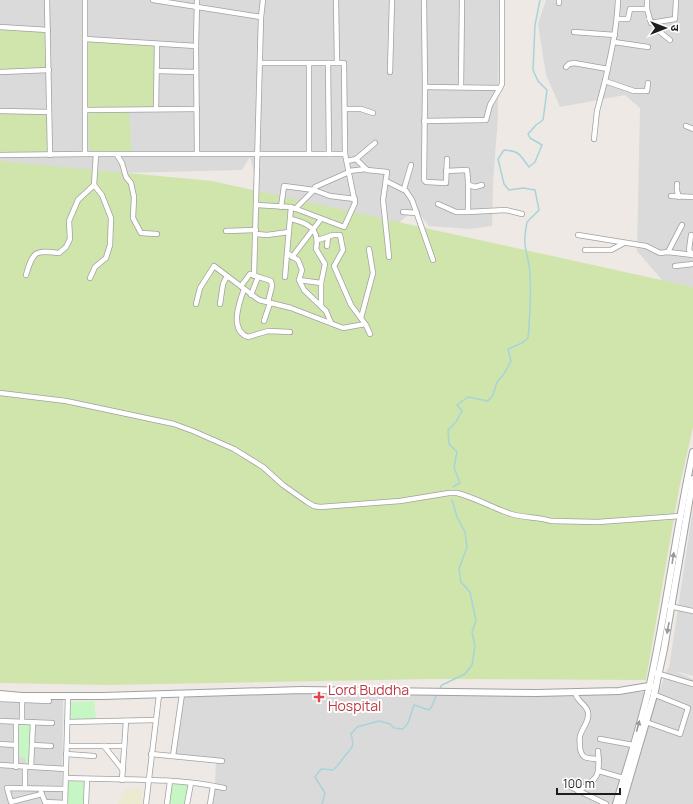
<svg xmlns="http://www.w3.org/2000/svg" width="693" height="804" font-family="Manrope,'Noto Sans Devanagari',sans-serif">
<style>
.residential{fill:#dbdada}
.farmland{fill:#ecead0}
.grass{fill:#cfe5ac}
.park{fill:#c5f6c3}
.lines{fill:none;stroke-linecap:round;stroke-linejoin:round}
.stream{stroke:#a7d4d9;stroke-width:1.5}
.minor-casing{stroke:#a1a1a1;stroke-width:6}
.tertiary-casing{stroke:#a1a1a1;stroke-width:8}
.minor{stroke:#fff;stroke-width:4.5}
.tertiary{stroke:#fff;stroke-width:6}
.oneway{fill:#999}
.health-dot{fill:#e0444e;stroke:#fff;stroke-width:1.5}
.labels{text-anchor:middle;dominant-baseline:central;stroke-width:4;stroke-linejoin:round;paint-order:stroke}
.health-label{font-size:14px;fill:#be3a42;stroke:#fff;text-anchor:start}
</style>
<rect width="100%" height="100%" fill="#eee9e4"/>
<g class="residential">
<path d="M0,0H499L498,117L493,182L492,226L470,229L429,226L415,208L369,251L250,262L254,173L250,157L242,170L0,176Z"/>
<path d="M546,0H693V287L663,281L637,251L640,108L625,95L560,107L546,75L538,24Z"/>
<path d="M693,508V676L675,671L693,679V804H210L215,785L216,761L173,756L182,694L647,692L617,800L668,668H669Z"/>
<path d="M63,695L62,804H0V698Z"/>
</g>
<path class="farmland" d="M141,788L142,804H118L125,789Z"/>
<g class="grass">
<path d="M0,28L46,31V68L0,70Z"/>
<path d="M87,40L154,45L156,108H88Z"/>
<rect x="0" y="112" width="47" height="41"/>
<path d="M88,112H129L132,153H89Z"/>
<path d="M0,161L212,181L693,287V427L679,489L646,680L433,679L109,685L0,683Z"/>
</g>
<g class="park">
<path d="M94,701L96,719L70,720L71,702Z"/>
<path d="M18,724L30,725V763L26,764L25,758L18,757Z"/>
<path d="M68,781L84,782L83,804H66Z"/>
<path d="M172,784L189,785L185,804H168Z"/>
</g>
<g class="lines">
<g class="stream">
<path d="M453,487L460,483L454,467L457,452L449,444L448,430L456,422L462,411L457,405L468,397L488,401L493,395L497,382L504,374L511,361L508,349L522,343L528,338C530,316 531,294 530,272C529,261 526,254 525,244C524,237 526,229 527,222L539,210L535,190L523,188L509,190L504,184L498,159L504,150C520,151 520,155 529,167L535,162L542,145L530,138L528,134L536,125L543,120L547,90L538,81L533,70L535,25L540,0"/>
<path d="M439,690L442,685L465,674L472,665L475,646L472,632L476,621L470,592L461,582L459,569L467,547L465,532L457,517L452,500"/>
<path d="M322,804L325,793L315,777L321,769L333,770C338,766 340,762 344,757C352,747 355,748 351,734L357,727L379,721L390,724L394,728L403,729L408,723L414,705L429,710L432,706L437,694"/>
</g>
<defs>
<g id="minor">
<path d="M47,0L50,155"/>
<path d="M153,0L261,17"/>
<path d="M336,0L337,63"/>
<path d="M424,0L425,87L424,180L426,182L446,183L447,159"/>
<path d="M618,0C617,28 611,54 605,81L634,91H647L648,83"/>
<path d="M647,0V9L651,23L675,19L676,0"/>
<path d="M559,3V0"/>
<path d="M618,19H628L630,9H647"/>
<path d="M656,22L660,32L670,40"/>
<path d="M0,27L48,30"/>
<path d="M574,32L615,35"/>
<path d="M85,39L196,46"/>
<path d="M614,42L648,47"/>
<path d="M328,63L329,154"/>
<path d="M566,67L569,64L574,63L608,69"/>
<path d="M157,71L196,72"/>
<path d="M0,72L49,70"/>
<path d="M390,72L392,0"/>
<path d="M425,87L500,88L502,84V0"/>
<path d="M461,87L462,0"/>
<path d="M156,109L157,44"/>
<path d="M345,109H361L373,113"/>
<path d="M86,110L197,109"/>
<path d="M0,111L49,112"/>
<path d="M424,121L486,120L490,105L500,88"/>
<path d="M686,126L693,129"/>
<path d="M594,139L597,111L605,81"/>
<path d="M85,154V0"/>
<path d="M197,154L196,46L197,0"/>
<path d="M309,154V63"/>
<path d="M0,155L85,154H345"/>
<path d="M117,155L122,163L126,177L131,183L134,197L133,218L141,233L157,234"/>
<path d="M356,159L367,170L387,172L383,200L389,257"/>
<path d="M347,161L356,159L375,143"/>
<path d="M349,171L366,169"/>
<path d="M386,181L406,191L412,200L433,260"/>
<path d="M677,184V191L679,197"/>
<path d="M469,185L475,187L482,185"/>
<path d="M404,189L411,165"/>
<path d="M671,196L693,197"/>
<path d="M438,204L456,212H468C468,198 469,184 467,170L446,171"/>
<path d="M256,205L291,207L344,227L355,203L345,154L344,63H260"/>
<path d="M281,207L284,186L314,190L330,196L355,199"/>
<path d="M291,207L287,253L298,260L302,270L299,280L321,283"/>
<path d="M295,209L314,190L315,187L349,172"/>
<path d="M403,212L417,213"/>
<path d="M468,212L506,210L522,214"/>
<path d="M291,219C308,223 320,229 316,249L325,264L321,283V306"/>
<path d="M226,231L256,230"/>
<path d="M256,234L267,235L289,232"/>
<path d="M578,235L646,246L660,253L668,252L693,255"/>
<path d="M691,235L689,250L693,255"/>
<path d="M318,240L333,235H340L343,250L334,266L351,305L366,325L370,334"/>
<path d="M327,246L328,237"/>
<path d="M585,250H611L624,243"/>
<path d="M668,252L682,225"/>
<path d="M292,257L321,219"/>
<path d="M675,266L693,264"/>
<path d="M26,275C33,251 35,250 59,253L66,247L70,239L69,221L78,200L94,185"/>
<path d="M254,276L261,17L263,0"/>
<path d="M285,277L287,253"/>
<path d="M90,278L95,267L106,258L110,245L111,218L102,195L94,185L96,154"/>
<path d="M299,280L304,290L326,311L331,323"/>
<path d="M241,286L250,274L271,281L272,286L268,302"/>
<path d="M244,289C239,303 229,330 248,337L268,331L290,332"/>
<path d="M251,295L258,277"/>
<path d="M196,304L200,288L214,266L259,300L291,308L343,328L365,324"/>
<path d="M220,304L223,284L227,276"/>
<path d="M361,318L373,273L369,249"/>
<path d="M264,321L270,303"/>
<path d="M0,393L66,401L174,424L193,431L234,449L263,467L283,485L307,502L314,506L320,507L400,501L449,493H457C476,498 493,508 511,514C524,518 540,517 551,521L598,522L680,516"/>
<path d="M669,606L693,611"/>
<path d="M656,673L693,684"/>
<path d="M575,692C576,701 586,704 588,712C590,721 582,728 580,736C579,740 580,744 580,748C582,760 588,758 599,759"/>
<path d="M22,698V722"/>
<path d="M0,699L49,701"/>
<path d="M0,721L52,723"/>
<path d="M16,722V767"/>
<path d="M67,722L155,720"/>
<path d="M646,722L680,734L688,708L653,694"/>
<path d="M600,739L633,745"/>
<path d="M0,744L16,745"/>
<path d="M32,745L51,746"/>
<path d="M67,746H124"/>
<path d="M104,746L123,770"/>
<path d="M66,754L94,756"/>
<path d="M151,754L222,761"/>
<path d="M173,756L182,694"/>
<path d="M0,765L66,769"/>
<path d="M25,767V787"/>
<path d="M31,767L33,722"/>
<path d="M599,771L623,778"/>
<path d="M66,778C119,780 172,777 224,788"/>
<path d="M122,780L126,721"/>
<path d="M571,787L606,804"/>
<path d="M578,791C599,778 600,776 598,751"/>
<path d="M41,792L45,802L65,803"/>
<path d="M42,794L11,802L7,788L65,789"/>
<path d="M65,804L68,696"/>
<path d="M86,804L87,779"/>
<path d="M146,804L159,695"/>
<path d="M167,804L170,781"/>
<path d="M187,804L191,783"/>
<path d="M210,804L213,786"/>
</g>
<g id="tertiary">
<path d="M0,694L22,696H103L301,690L536,693L619,691L649,686L656,687"/>
<path d="M616,804C628,764 641,725 650,684C667,607 676,529 693,452"/>
<path d="M622,804L654,695L664,649L693,479"/>
</g>
</defs>
<use href="#minor" class="minor-casing"/>
<use href="#tertiary" class="tertiary-casing"/>
<use href="#minor" class="minor"/>
<use href="#tertiary" class="tertiary"/>
</g>
<defs><path id="oneway-solid" d="M-6-.8H1V-3.2L6.5 0L1 3.2V.8H-6Z"/></defs>
<g class="oneway">
<use href="#oneway-solid" transform="translate(673 558) rotate(-81)"/>
<use href="#oneway-solid" transform="translate(668 628) rotate(100)"/>
<use href="#oneway-solid" transform="translate(638 726) rotate(-75)"/>
</g>
<path class="health-dot" d="M317 691h4v4h4v4h-4v4h-4v-4h-4v-4h4z"/>
<g class="labels">
<g class="health-label">
<text x="328" y="689">Lord Buddha<tspan x="328" dy="16">Hospital</tspan></text>
</g>
</g>
<g transform="translate(665 28) rotate(90)" stroke="#ffffff" stroke-width="3" paint-order="stroke">
<path d="M0-3L7 15L0 10L-7 15Z" fill="#1d1d1d"/>
<text y="-6" font-size="11" font-weight="bold" text-anchor="middle" fill="#1d1d1d">उ</text>
</g>
<path d="M557 788v6h63v-6" fill="none" stroke="#1d1d1d" stroke-width="2"/>
<text x="563" y="788" font-size="12" fill="#1d1d1d" stroke="#ffffff" stroke-width="3" paint-order="stroke">100 m</text>
</svg>
